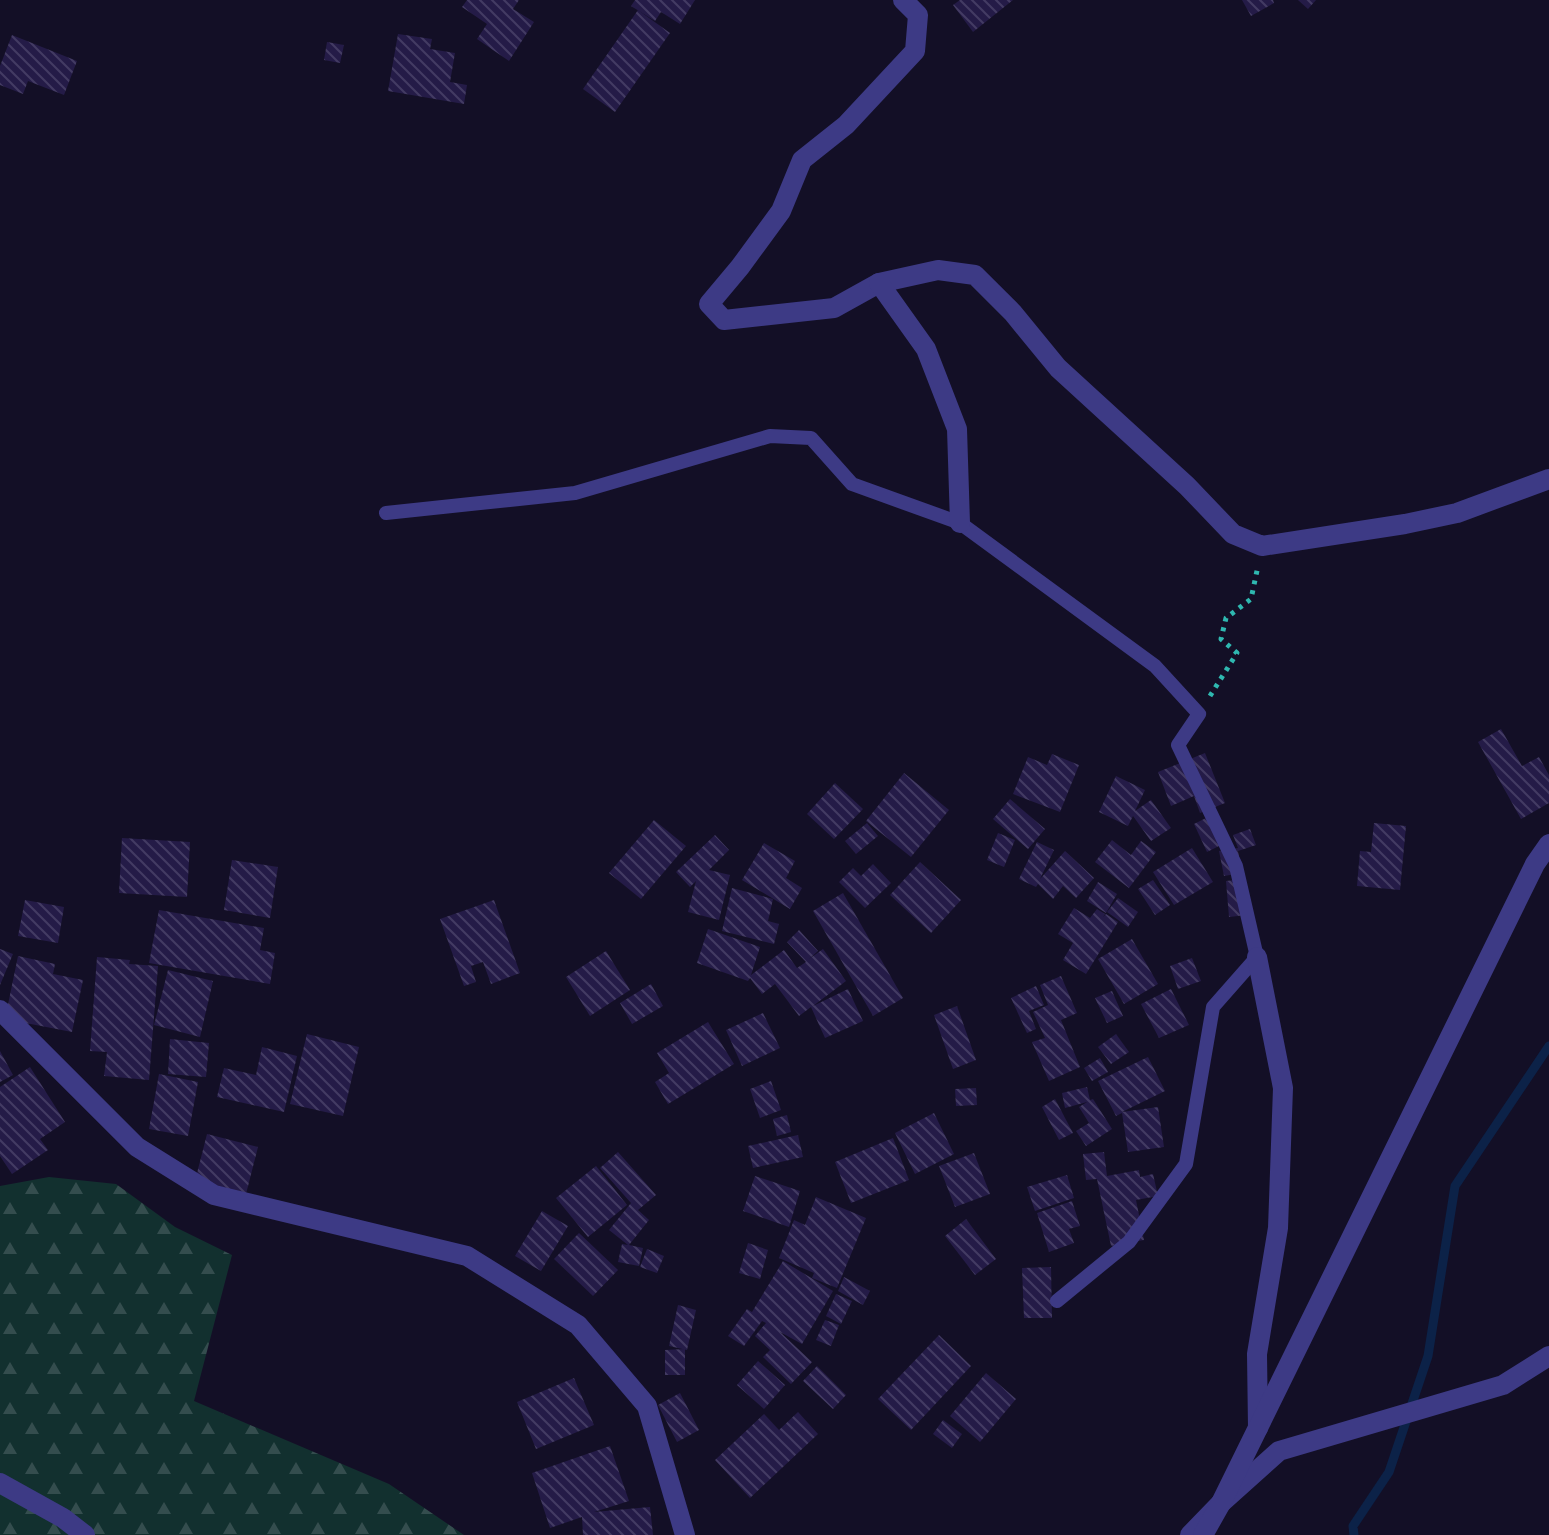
<svg xmlns="http://www.w3.org/2000/svg" width="1549" height="1535" font-family="'Fira Sans',sans-serif">
<style>
.forest{fill:url(#forest-firs)}
.lines{fill:none;stroke-linecap:round;stroke-linejoin:round}
.stream{stroke:#0c2248;stroke-width:9}
.building{fill:url(#building-back-hatch)}
.path{stroke:#2fb8b0;stroke-width:5;stroke-dasharray:4 6;stroke-linecap:butt}
.service{stroke:#3d3a85;stroke-width:14}
.minor{stroke:#3d3a85;stroke-width:20}
.tertiary{stroke:#3d3a85;stroke-width:20}
</style>
<defs>
<pattern id="forest-firs" width="22" height="20" patternUnits="userSpaceOnUse" patternTransform="scale(2)"><rect width="22" height="20" fill="#12302f"/><path d="M5 1l3.5 6h-7zM16 11l3.5 6h-7z" fill="#344d4e"/></pattern>
<pattern id="building-back-hatch" width="6" height="6" patternUnits="userSpaceOnUse" patternTransform="scale(2)"><rect width="6" height="6" fill="#241b47"/><path d="M-1 5l2 2M0 0l6 6M5-1l2 2" fill="none" stroke="#433b63"/></pattern>
</defs>
<rect width="100%" height="100%" fill="#130f26"/>
<path class="forest" d="M49,1177L116,1184L175,1227L232,1255L194,1401L389,1484L464,1535H0V1186Z"/>
<g class="lines">
<path class="stream" d="M1354,1535L1353,1526L1389,1472L1428,1356L1455,1186L1549,1046"/>
</g>
<g class="building">
<path d="M467,0H519L513,9L534,22L509,61L477,39L487,24L462,7Z"/>
<path d="M635,0H695L680,24L661,12L655,21L631,6Z"/>
<path d="M960,0H1013L973,32L953,5Z"/>
<path d="M1242,0H1273L1274,3L1251,16Z"/>
<path d="M1298,0H1316L1308,9Z"/>
<path d="M638,10L670,33L615,112L583,89Z"/>
<path d="M398,34L432,39L430,49L455,53L450,82L467,85L464,104L388,91Z"/>
<path d="M12,35L77,61L64,95L28,81L23,94L0,85V66Z"/>
<path d="M327,42L344,45L340,63L324,60Z"/>
<path d="M1501,729L1522,766L1539,757L1549,775V803L1521,819L1478,742Z"/>
<path d="M1205,753L1225,803L1200,813L1194,796L1171,806L1158,772Z"/>
<path d="M1052,754L1079,765L1060,812L1013,794L1028,757L1047,765Z"/>
<path d="M904,773L949,810L911,857L866,821Z"/>
<path d="M1116,776L1145,790L1135,811L1151,800L1171,828L1151,841L1133,816L1128,826L1099,812Z"/>
<path d="M835,783L863,809L834,839L807,814Z"/>
<path d="M1010,799L1045,829L1028,849L993,819Z"/>
<path d="M1210,816L1223,844L1207,852L1194,824Z"/>
<path d="M654,820L686,846L641,899L609,873Z"/>
<path d="M867,823L878,836L856,854L845,841Z"/>
<path d="M1374,823L1406,826L1400,890L1357,886L1360,851L1371,852Z"/>
<path d="M1250,829L1256,845L1238,851L1242,873L1224,876L1219,851L1238,848L1233,835Z"/>
<path d="M998,833L1015,840L1004,867L987,860Z"/>
<path d="M715,835L729,850L709,870L730,875L719,920L688,912L696,881L690,887L676,872Z"/>
<path d="M122,838L190,842L187,897L119,893Z"/>
<path d="M1112,840L1131,855L1141,841L1156,852L1129,888L1095,862Z"/>
<path d="M1037,842L1054,850L1040,879L1065,851L1094,878L1076,898L1063,886L1053,899L1038,884L1036,887L1019,879Z"/>
<path d="M764,843L795,861L786,878L802,888L790,909L742,880Z"/>
<path d="M1192,848L1213,882L1174,905L1153,872Z"/>
<path d="M232,860L278,867L270,918L224,910Z"/>
<path d="M920,862L961,900L931,933L890,895Z"/>
<path d="M873,864L891,883L865,908L839,882L853,868L861,876Z"/>
<path d="M1243,879L1247,915L1229,917L1226,881Z"/>
<path d="M1153,880L1170,905L1155,915L1138,889Z"/>
<path d="M1098,882L1117,894L1106,913L1087,901Z"/>
<path d="M732,888L773,899L768,921L779,924L774,944L722,931Z"/>
<path d="M843,893L903,998L873,1016L813,911Z"/>
<path d="M1118,898L1138,912L1128,927L1107,912Z"/>
<path d="M25,900L64,907L58,943L18,936Z"/>
<path d="M494,900L520,973L491,984L483,962L471,966L476,982L464,986L440,919Z"/>
<path d="M1074,908L1090,918L1097,909L1105,914L1103,917L1106,914L1118,922L1086,974L1063,960L1073,943L1058,934Z"/>
<path d="M159,910L264,928L260,950L275,953L270,984L149,963Z"/>
<path d="M708,929L760,947L751,975L784,950L797,968L806,962L787,942L799,930L818,951L809,959L823,949L846,981L813,1006L848,989L863,1021L825,1038L811,1007L799,1016L775,984L762,994L750,978L748,981L697,963Z"/>
<path d="M1132,939L1158,984L1124,1004L1098,959Z"/>
<path d="M0,949L13,954L0,985Z"/>
<path d="M606,951L630,990L590,1016L566,977Z"/>
<path d="M18,956L55,964L53,974L83,980L72,1032L5,1019Z"/>
<path d="M97,957L130,960L129,964L158,966L149,1080L104,1076L107,1052L90,1051Z"/>
<path d="M1192,958L1201,981L1178,989L1170,966Z"/>
<path d="M168,970L213,981L200,1037L154,1025Z"/>
<path d="M1061,976L1077,1013L1061,1020L1080,1067L1049,1081L1032,1042L1045,1038L1033,1012L1048,1005L1040,985Z"/>
<path d="M651,984L663,1006L632,1024L620,1003Z"/>
<path d="M1036,986L1044,1005L1029,1011L1036,1029L1027,1033L1011,998Z"/>
<path d="M1171,989L1189,1025L1159,1038L1141,1004Z"/>
<path d="M1112,991L1123,1016L1107,1023L1095,998Z"/>
<path d="M957,1006L976,1060L953,1069L934,1015Z"/>
<path d="M763,1013L780,1048L742,1066L726,1030Z"/>
<path d="M708,1022L734,1064L668,1104L655,1082L669,1073L657,1053Z"/>
<path d="M307,1034L359,1047L343,1116L290,1104Z"/>
<path d="M1116,1034L1129,1052L1111,1064L1098,1047Z"/>
<path d="M170,1039L209,1043L206,1077L168,1074Z"/>
<path d="M262,1047L297,1056L284,1112L217,1097L224,1068L256,1075Z"/>
<path d="M0,1051L13,1075L0,1082Z"/>
<path d="M1148,1057L1165,1091L1122,1112L1158,1107L1164,1147L1128,1152L1122,1113L1116,1116L1098,1081Z"/>
<path d="M1100,1058L1108,1072L1092,1081L1084,1068Z"/>
<path d="M30,1067L65,1122L40,1139L48,1150L12,1174L0,1156V1087Z"/>
<path d="M159,1074L198,1082L188,1136L149,1129Z"/>
<path d="M771,1081L781,1110L760,1118L750,1089Z"/>
<path d="M1087,1087L1090,1100L1093,1099L1112,1129L1086,1146L1076,1131L1089,1123L1079,1107L1087,1102L1065,1108L1062,1093Z"/>
<path d="M976,1088L977,1105L956,1106L955,1089Z"/>
<path d="M1055,1099L1073,1133L1059,1140L1042,1107Z"/>
<path d="M934,1113L954,1154L915,1174L895,1133Z"/>
<path d="M787,1115L791,1132L777,1136L773,1119Z"/>
<path d="M207,1134L258,1147L246,1194L195,1181Z"/>
<path d="M798,1135L803,1157L753,1168L748,1146Z"/>
<path d="M893,1138L909,1180L851,1203L835,1162Z"/>
<path d="M618,1152L656,1195L638,1210L649,1220L629,1245L643,1248L639,1266L618,1262L622,1244L628,1245L609,1230L631,1203L600,1168Z"/>
<path d="M1104,1152L1107,1176L1139,1170L1140,1177L1153,1174L1158,1196L1136,1200L1144,1240L1111,1246L1097,1179L1086,1180L1083,1154Z"/>
<path d="M974,1153L990,1194L955,1207L939,1166Z"/>
<path d="M596,1166L627,1205L588,1237L556,1198Z"/>
<path d="M1067,1175L1074,1198L1035,1211L1027,1187Z"/>
<path d="M755,1176L800,1191L789,1227L743,1211Z"/>
<path d="M816,1197L866,1218L837,1288L812,1278L814,1273L779,1258L794,1220L805,1225Z"/>
<path d="M1072,1201L1080,1226L1069,1229L1074,1243L1049,1252L1037,1213Z"/>
<path d="M542,1211L568,1226L541,1271L515,1256Z"/>
<path d="M966,1219L996,1259L975,1275L945,1236Z"/>
<path d="M579,1233L618,1270L593,1296L554,1259Z"/>
<path d="M748,1243L768,1250L760,1279L739,1273Z"/>
<path d="M647,1249L664,1256L657,1273L640,1267Z"/>
<path d="M783,1261L833,1291L802,1344L780,1332L812,1362L791,1384L763,1357L770,1350L755,1336L766,1323L762,1321L744,1346L728,1336L747,1309L752,1312Z"/>
<path d="M1051,1267L1052,1318H1024L1022,1268Z"/>
<path d="M844,1277L870,1291L863,1305L838,1291Z"/>
<path d="M836,1294L852,1301L841,1324L826,1316Z"/>
<path d="M678,1305L696,1310L687,1350L669,1346Z"/>
<path d="M825,1320L839,1325L831,1346L816,1340Z"/>
<path d="M939,1335L971,1366L911,1430L878,1399Z"/>
<path d="M685,1349V1375H665V1350Z"/>
<path d="M758,1361L785,1385L764,1409L737,1385Z"/>
<path d="M817,1366L846,1395L833,1409L803,1381Z"/>
<path d="M986,1373L1016,1399L980,1442L950,1416Z"/>
<path d="M574,1378L594,1425L536,1449L517,1402Z"/>
<path d="M680,1393L699,1430L677,1442L658,1405Z"/>
<path d="M798,1412L818,1434L750,1498L715,1460L764,1414L779,1430Z"/>
<path d="M943,1420L962,1434L952,1448L933,1434Z"/>
<path d="M610,1446L629,1501L594,1512L650,1507L653,1535H583L582,1517L550,1528L532,1473Z"/>
</g>
<g class="lines">
<path class="path" d="M1210,696L1237,653L1221,639L1226,618L1251,599L1258,566"/>
<path class="service" d="M386,513L575,493L770,436L811,438L852,484L960,523L1155,666L1199,714L1178,745L1236,866L1257,957L1213,1007L1186,1164L1129,1242L1057,1301"/>
<g class="minor">
<path d="M903,0L918,15L915,51L846,125L802,160L781,211L740,267L709,304L724,320L834,308L879,283L938,270L975,275L1013,313L1058,368L1187,486L1233,534L1262,546L1405,524L1457,513L1549,479"/>
<path d="M879,283L926,349L957,429L960,523"/>
<path d="M1257,957L1283,1088L1278,1228L1257,1354L1258,1428"/>
<path d="M0,1010L137,1147L214,1195L467,1256L578,1325L647,1406L685,1535"/>
<path d="M0,1483L63,1518L85,1535"/>
<path d="M1190,1535L1221,1503L1279,1451L1503,1385L1549,1356"/>
</g>
<path class="tertiary" d="M1203,1535L1221,1503L1535,864L1549,844"/>
</g>
</svg>
